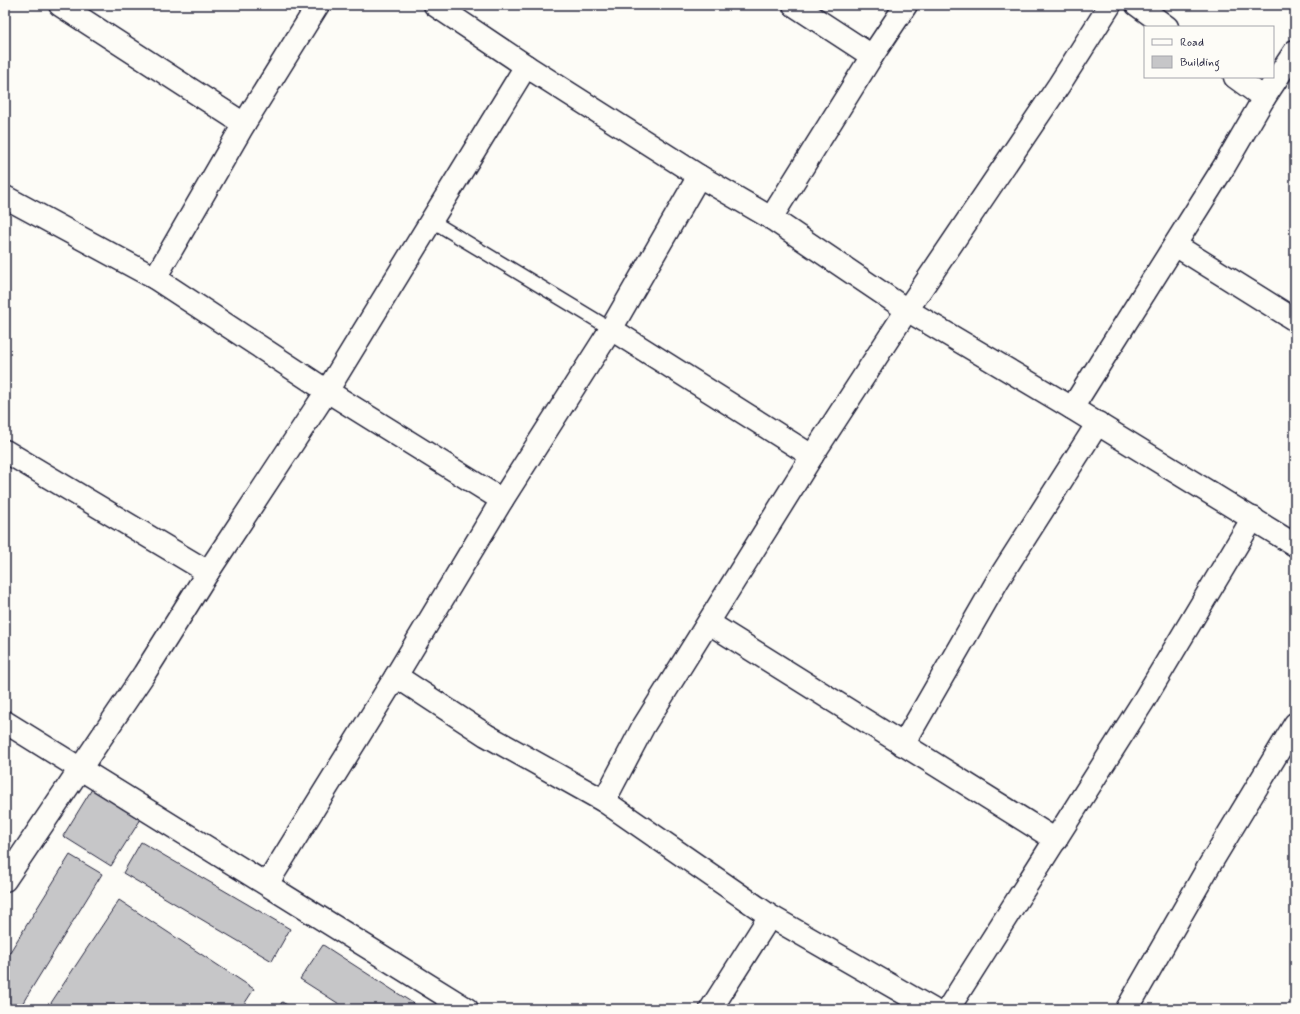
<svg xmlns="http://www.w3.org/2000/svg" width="1300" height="1014" font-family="Mynerve,sans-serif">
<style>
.building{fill:#c6c6c8;stroke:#22223b}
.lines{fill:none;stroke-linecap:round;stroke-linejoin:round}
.lane-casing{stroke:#22223b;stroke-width:15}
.street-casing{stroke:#22223b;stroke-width:25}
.lane{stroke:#fdfcf7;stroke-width:12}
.street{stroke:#fdfcf7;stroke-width:22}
</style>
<rect width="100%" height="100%" fill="#fdfcf7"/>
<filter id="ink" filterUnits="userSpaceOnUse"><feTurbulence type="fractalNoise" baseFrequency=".025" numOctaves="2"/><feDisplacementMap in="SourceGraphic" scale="8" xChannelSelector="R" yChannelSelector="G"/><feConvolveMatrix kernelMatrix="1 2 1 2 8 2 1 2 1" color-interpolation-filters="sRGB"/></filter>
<g filter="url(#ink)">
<g class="building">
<path d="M92,789L141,819L111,866L63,836Z"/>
<path d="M141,842L290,929L272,961L123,873Z"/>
<path d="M70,855L102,874L19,1009H5V960Z"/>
<path d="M119,900L254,989L241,1009H47Z"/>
<path d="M323,945L422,1009H347L300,979Z"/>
<path d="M282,1002L294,1009H278Z"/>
</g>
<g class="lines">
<defs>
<path id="lane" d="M432,221L611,329"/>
<g id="street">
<path d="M60,5L244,124"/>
<path d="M435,5L526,66L699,176L771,218L907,310L1072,408L1295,545"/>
<path d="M794,5L872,56"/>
<path d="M1137,5L1167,27"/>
<path d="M1235,77L1264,98"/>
<path d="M5,197L155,278L327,391L502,500"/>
<path d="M771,218L872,56L906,5"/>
<path d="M1175,245L1295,320"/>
<path d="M155,278L244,124L318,5"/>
<path d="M611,329L812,456"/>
<path d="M1072,408L1225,165L1264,98L1295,51"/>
<path d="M5,451L208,572"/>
<path d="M709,623L1056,840"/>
<path d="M396,676L486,735L604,801L770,916L932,1009"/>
<path d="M5,722L467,1009"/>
<path d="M903,745L998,580L1098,423"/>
<path d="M604,801L643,727L812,456L907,310L1059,85L1110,5"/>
<path d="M5,880L144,674L208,572L327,391L526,66"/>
<path d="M267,884L396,676L502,500L611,329L699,176"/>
<path d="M711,1009L770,916"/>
<path d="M948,1009L1144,700L1253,518"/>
<path d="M1127,1009L1209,866L1295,724"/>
</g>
</defs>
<use href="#lane" class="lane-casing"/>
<use href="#street" class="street-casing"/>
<use href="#lane" class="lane"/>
<use href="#street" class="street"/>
</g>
</g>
<rect width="1300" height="1014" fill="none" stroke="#fdfcf7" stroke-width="20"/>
<rect x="10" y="10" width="1280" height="994" fill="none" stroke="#22223b" stroke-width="1.5" filter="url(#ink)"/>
<rect x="1144" y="26" width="130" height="52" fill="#fdfcf7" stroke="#a5a5ac"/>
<rect x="1152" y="39" width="20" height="6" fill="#fdfcf7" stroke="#a5a5ac"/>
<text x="1180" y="46" font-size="12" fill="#22223b">Road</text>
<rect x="1152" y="56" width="20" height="12" fill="#c6c6c8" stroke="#a5a5ac"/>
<text x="1180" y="66" font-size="12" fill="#22223b">Building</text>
</svg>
